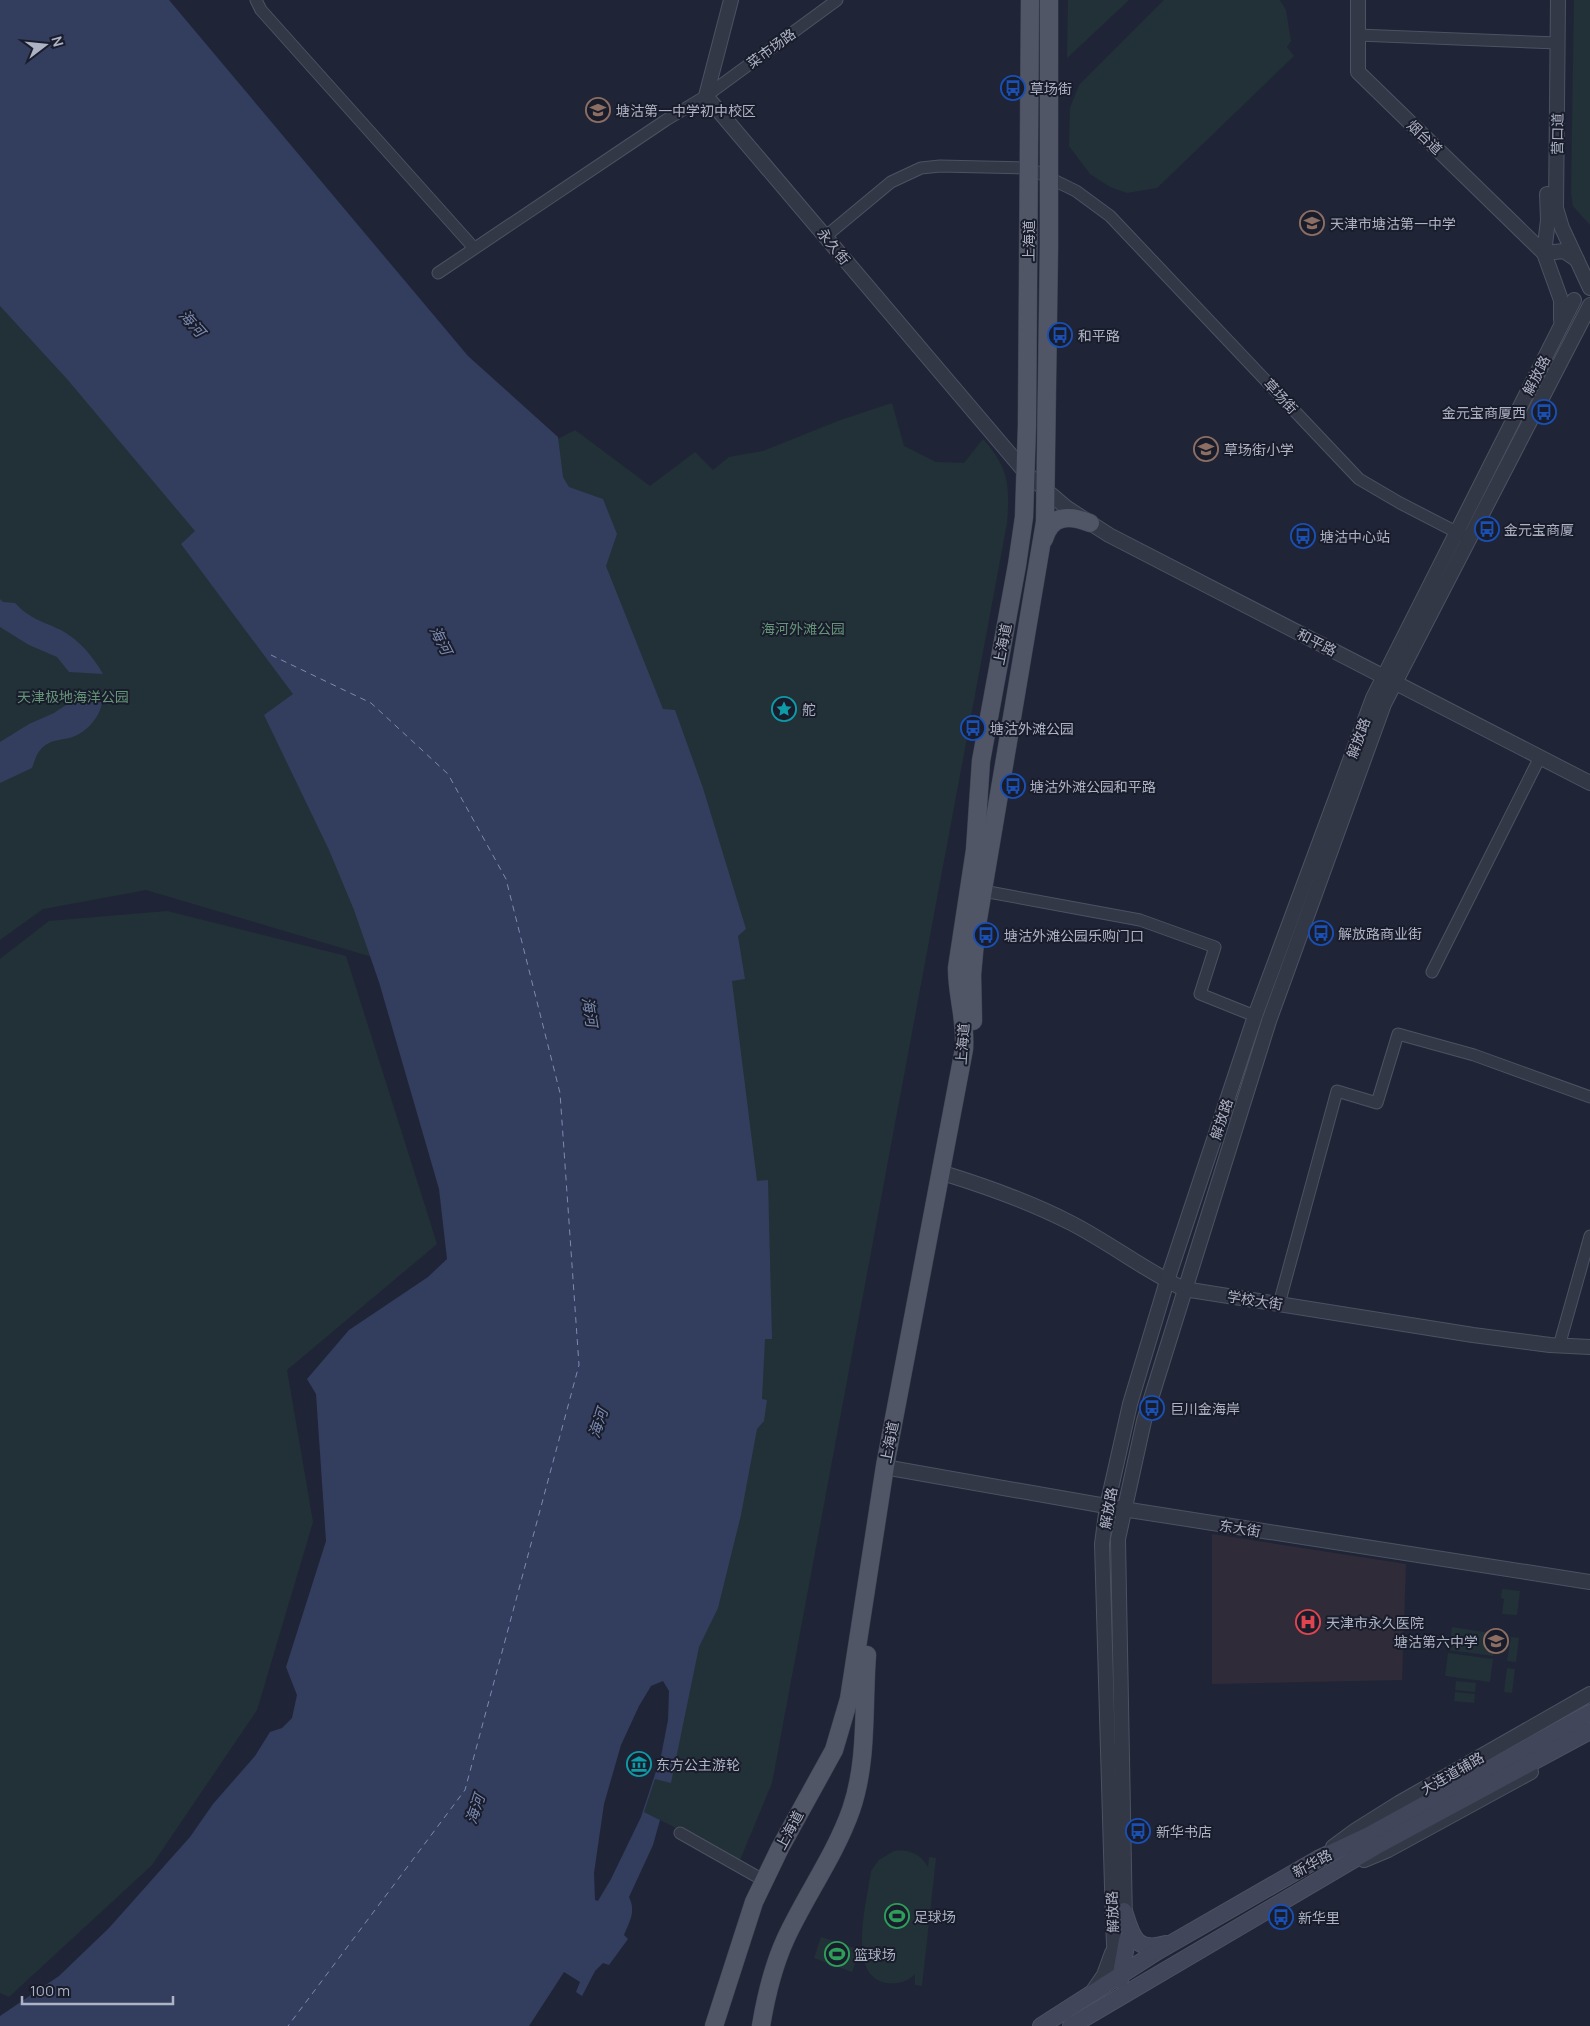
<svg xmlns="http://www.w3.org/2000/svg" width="1590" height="2026" font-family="Manrope,'Noto Sans SC',sans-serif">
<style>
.medical{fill:#2f2b38}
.green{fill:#213137}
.water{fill:#333d5e}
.pier{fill:#1f2536}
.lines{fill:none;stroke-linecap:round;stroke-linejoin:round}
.ferry{stroke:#7c8ab1;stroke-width:1;stroke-dasharray:6 5;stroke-linecap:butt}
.minor-casing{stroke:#4d5262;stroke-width:13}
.tertiary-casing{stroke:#4d5262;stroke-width:16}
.secondary-casing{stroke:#4d5262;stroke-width:18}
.primary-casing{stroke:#3c4150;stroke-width:19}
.minor{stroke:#333847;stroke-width:11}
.tertiary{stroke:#333847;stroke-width:14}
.secondary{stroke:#41465a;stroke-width:16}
.primary{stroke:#515667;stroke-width:18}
.labels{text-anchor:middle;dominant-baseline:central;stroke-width:4;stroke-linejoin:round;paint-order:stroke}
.street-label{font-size:14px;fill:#adb2c4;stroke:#191d2b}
.poi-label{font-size:14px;fill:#adb2c4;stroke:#191d2b;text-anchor:start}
.park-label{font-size:14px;fill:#659478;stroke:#191d2b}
.water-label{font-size:15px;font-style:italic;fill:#7c8ab1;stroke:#191d2b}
</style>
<rect width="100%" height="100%" fill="#1f2536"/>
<path class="medical" d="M1212,1534L1406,1564L1402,1680L1212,1684Z"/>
<g class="green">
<path d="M1068,0H1129L1067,58Z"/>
<path d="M1164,0H1280L1286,10L1291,41L1287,47L1294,56L1157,188L1127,193L1110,187L1090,174L1069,146L1070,108L1079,85Z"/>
<path d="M1574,0H1590V225L1573,206L1571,194Z"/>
<path d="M0,292L192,513L305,701L379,959L146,890L43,909L0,940Z"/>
<path d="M892,403L904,446L936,462L964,463L983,439C1009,468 1010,486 1007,523L772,1783L740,1860L632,1806L548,444L575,430L650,486L695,452L713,470L729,457L763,451L838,421Z"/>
<path d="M167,911L346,956L437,1244L287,1370L313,1522L257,1710L152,1865L9,1997L0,1993V959L49,921Z"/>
<path d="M1502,1589L1520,1591L1517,1615L1502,1614L1504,1599L1501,1598Z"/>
<path d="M1452,1627L1497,1634L1493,1656L1449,1650Z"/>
<path d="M1511,1637L1519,1638L1516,1662L1507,1661Z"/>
<path d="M1448,1653L1493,1659L1490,1682L1445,1676Z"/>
<path d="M1507,1668L1515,1669L1512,1693L1504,1692Z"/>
<path d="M1456,1681L1476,1683L1475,1692L1455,1690Z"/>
<path d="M1455,1692L1475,1694L1474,1703L1454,1701Z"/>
<path d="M894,1851C908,1849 921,1854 928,1867L929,1857L936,1858L922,1986L915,1985V1974C908,1982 898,1984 887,1983C845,1977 868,1898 871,1871L879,1860Z"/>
<path d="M821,1937L860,1950L852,1972L814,1958Z"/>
</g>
<g class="water">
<path d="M0,0H169L468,356L558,437L563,477L569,487L603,499L617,534L606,566L663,709L675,710L703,788L746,929L738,936L745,979L732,981L757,1181L768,1180L772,1339H765L762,1399L767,1400L764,1421L757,1429L741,1515L718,1608L699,1647L671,1783L655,1779L644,1812L660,1820L653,1845L629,1897C636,1912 630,1920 624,1935L628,1939L609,1965L603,1963L595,1971L582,1996L576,1992L580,1982L564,1972L529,2026H0V2016L59,1976L109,1928L190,1837L213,1804L255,1756L270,1732L282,1728L292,1718L297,1695L286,1667L326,1541L316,1394L307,1379L349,1330L428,1277L447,1259L439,1189L379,982L354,910L329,850L264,715L293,694L181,544L195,531L67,379L0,306Z"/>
<path d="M0,599L3,602L15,603C30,619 42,621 61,630C80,641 92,655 103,674L69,672L57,657L29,645L0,627Z"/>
<path d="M102,698C103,715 86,734 69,738C60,740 51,740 43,747C37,752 35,760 32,768L0,783V742L29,724L54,713L66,705Z"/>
</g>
<path class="pier" d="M663,1681L669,1691L668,1720L661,1756L641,1817L611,1879L598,1901L595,1900L594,1873L604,1804L621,1745L639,1706L651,1686Z"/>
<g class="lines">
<path class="ferry" d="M271,655L371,703L448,774L506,879L560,1093L579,1365L465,1790L288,2026"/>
<defs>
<g id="minor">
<path d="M256,0L261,10L474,248"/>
<path d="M1358,35L1558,43"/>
<path d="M826,236L891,182L921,168L940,166L1029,168L1076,191L1110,216L1359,479L1400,503L1464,536"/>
<path d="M438,273L666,120L706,96L837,0"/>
<path d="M983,891L1140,920L1215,947L1200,994L1255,1016"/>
<path d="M1432,972L1540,757"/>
<path d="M1279,1304L1337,1091L1377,1103L1398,1034L1474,1055L1590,1097"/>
<path d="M1563,1346L1561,1339L1590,1236"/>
<path d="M680,1833L763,1880"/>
</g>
<g id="tertiary">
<path d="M731,0L706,96L1026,473L1067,508L1109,535L1590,783"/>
<path d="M1358,0V72L1544,253L1561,300V320"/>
<path d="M1558,0L1556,208L1562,228L1590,288"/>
<path d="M1544,253L1548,220L1547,194"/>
<path d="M1544,253L1564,251L1577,260"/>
<path d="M946,1174C988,1187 1032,1203 1071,1223C1110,1243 1144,1270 1184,1289L1473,1335L1550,1345L1590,1347"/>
<path d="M890,1468L1123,1509L1590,1582"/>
<path d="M1333,1847L1356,1830L1399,1803L1590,1694"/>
<path d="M1364,1860L1388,1850L1531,1772"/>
<path d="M1125,1922L1118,1539L1144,1421L1269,1021L1384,704L1590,305"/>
<path d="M1119,1979L1115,1966L1113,1921L1102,1544L1107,1506L1130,1404L1167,1281L1255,1016L1373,698L1574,300"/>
<path d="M1093,1991L1104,1975L1112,1953"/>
</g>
<g id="secondary">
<path d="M1124,1911C1132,1936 1135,1953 1166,1944"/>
<path d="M1120,1980L1127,1940"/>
<path d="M1041,2026L1158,1951L1318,1859L1369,1835L1590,1713"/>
<path d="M1071,2026L1375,1847L1590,1731"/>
</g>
<g id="primary">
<path d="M1044,539C1051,514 1070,515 1090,523"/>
<path d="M973,1021L972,975L976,931L1045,522L1049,245V0"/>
<path d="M714,2026L754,1902L780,1848L834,1750L849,1699L885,1466L964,1049C966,1018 957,997 957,968L975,850L981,761L1017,565L1024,517L1027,425L1030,0"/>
<path d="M761,2026C766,1996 773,1966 786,1938C806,1895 835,1855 851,1810C868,1761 863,1706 867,1655"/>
</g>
</defs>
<use href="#minor" class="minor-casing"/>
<use href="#tertiary" class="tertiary-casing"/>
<use href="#secondary" class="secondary-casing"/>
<use href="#primary" class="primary-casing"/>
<use href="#minor" class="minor"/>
<use href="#tertiary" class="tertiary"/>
<use href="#secondary" class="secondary"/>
<use href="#primary" class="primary"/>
</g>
<defs>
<symbol id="bus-ring" viewBox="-11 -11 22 22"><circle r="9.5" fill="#191d2b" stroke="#1a4fb4" stroke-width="1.5"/><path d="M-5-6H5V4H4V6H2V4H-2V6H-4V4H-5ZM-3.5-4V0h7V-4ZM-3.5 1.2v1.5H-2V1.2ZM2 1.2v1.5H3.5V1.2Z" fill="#1a4fb4"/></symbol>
<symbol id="school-ring" viewBox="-11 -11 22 22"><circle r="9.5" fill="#191d2b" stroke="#8d6e63" stroke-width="1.5"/><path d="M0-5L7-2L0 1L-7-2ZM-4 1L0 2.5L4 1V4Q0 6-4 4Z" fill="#8d6e63"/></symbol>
<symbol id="sight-ring" viewBox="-11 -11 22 22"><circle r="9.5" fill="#191d2b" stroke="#0f9aa8" stroke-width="1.5"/><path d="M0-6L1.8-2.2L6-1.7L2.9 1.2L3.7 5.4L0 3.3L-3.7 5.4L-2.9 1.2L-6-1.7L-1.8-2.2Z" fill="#0f9aa8"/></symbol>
<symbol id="hospital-ring" viewBox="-11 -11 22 22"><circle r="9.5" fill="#191d2b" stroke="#e0444e" stroke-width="1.5"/><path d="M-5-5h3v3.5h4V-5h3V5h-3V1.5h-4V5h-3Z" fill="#e0444e"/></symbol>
<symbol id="museum-ring" viewBox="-11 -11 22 22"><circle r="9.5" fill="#191d2b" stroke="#0f9aa8" stroke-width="1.5"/><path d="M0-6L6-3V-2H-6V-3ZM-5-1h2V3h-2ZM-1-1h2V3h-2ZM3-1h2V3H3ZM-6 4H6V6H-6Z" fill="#0f9aa8"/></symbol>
<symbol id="stadium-ring" viewBox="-11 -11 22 22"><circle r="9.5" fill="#191d2b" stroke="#2e9e5b" stroke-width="1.5"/><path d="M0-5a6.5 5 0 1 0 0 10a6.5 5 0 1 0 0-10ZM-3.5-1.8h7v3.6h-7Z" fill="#2e9e5b"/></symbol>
</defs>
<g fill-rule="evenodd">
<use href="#bus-ring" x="999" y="74" width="28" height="28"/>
<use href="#school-ring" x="584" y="96" width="28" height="28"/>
<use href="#school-ring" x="1298" y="209" width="28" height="28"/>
<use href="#bus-ring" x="1046" y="321" width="28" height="28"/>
<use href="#bus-ring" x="1530" y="398" width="28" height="28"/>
<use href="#school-ring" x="1192" y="435" width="28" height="28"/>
<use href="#bus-ring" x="1473" y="515" width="28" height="28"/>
<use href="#bus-ring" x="1289" y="522" width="28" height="28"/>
<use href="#sight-ring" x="770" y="695" width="28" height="28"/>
<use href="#bus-ring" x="959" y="714" width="28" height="28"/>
<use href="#bus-ring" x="999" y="772" width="28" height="28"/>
<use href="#bus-ring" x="1307" y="919" width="28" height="28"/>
<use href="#bus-ring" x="972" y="921" width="28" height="28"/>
<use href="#bus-ring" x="1138" y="1394" width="28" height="28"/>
<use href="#hospital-ring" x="1294" y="1608" width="28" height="28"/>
<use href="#school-ring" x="1482" y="1627" width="28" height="28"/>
<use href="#museum-ring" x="625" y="1750" width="28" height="28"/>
<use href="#bus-ring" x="1124" y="1817" width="28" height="28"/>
<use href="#stadium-ring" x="883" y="1902" width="28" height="28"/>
<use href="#bus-ring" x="1267" y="1903" width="28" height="28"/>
<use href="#stadium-ring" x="823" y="1940" width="28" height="28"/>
</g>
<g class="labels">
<g class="street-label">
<text transform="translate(771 48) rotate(-36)">菜市场路</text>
<text transform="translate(1557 134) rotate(-89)">营口道</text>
<text transform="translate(1425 137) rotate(44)">烟台道</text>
<text transform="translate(1028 241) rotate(-90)">上海道</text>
<text transform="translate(834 246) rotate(51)">永久街</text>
<text transform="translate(1536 375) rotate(-63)">解放路</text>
<text transform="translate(1281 396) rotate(47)">草场街</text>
<text transform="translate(1317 642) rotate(27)">和平路</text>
<text transform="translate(1002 644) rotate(-79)">上海道</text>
<text transform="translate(1358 738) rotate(-70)">解放路</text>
<text transform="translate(962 1044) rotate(-86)">上海道</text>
<text transform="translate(1221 1119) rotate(-72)">解放路</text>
<text transform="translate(1255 1300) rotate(9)">学校大街</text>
<text transform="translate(889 1442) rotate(-79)">上海道</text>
<text transform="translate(1108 1508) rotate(-80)">解放路</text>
<text transform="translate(1240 1528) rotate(9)">东大街</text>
<text transform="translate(1452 1773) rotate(-30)">大连道辅路</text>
<text transform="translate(789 1830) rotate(-62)">上海道</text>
<text transform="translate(1312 1863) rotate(-28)">新华路</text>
<text transform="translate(1112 1912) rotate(-92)">解放路</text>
</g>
<g class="poi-label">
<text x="1030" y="88">草场街</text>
<text x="616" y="110">塘沽第一中学初中校区</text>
<text x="1330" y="223">天津市塘沽第一中学</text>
<text x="1078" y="335">和平路</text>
<text x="1526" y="412" text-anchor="end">金元宝商厦西</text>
<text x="1224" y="449">草场街小学</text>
<text x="1504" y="529">金元宝商厦</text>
<text x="1320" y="536">塘沽中心站</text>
<text x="802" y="709">舵</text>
<text x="990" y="728">塘沽外滩公园</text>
<text x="1030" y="786">塘沽外滩公园和平路</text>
<text x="1338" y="933">解放路商业街</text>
<text x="1004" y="935">塘沽外滩公园乐购门口</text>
<text x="1170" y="1408">巨川金海岸</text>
<text x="1326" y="1622">天津市永久医院</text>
<text x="1478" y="1641" text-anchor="end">塘沽第六中学</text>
<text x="656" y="1764">东方公主游轮</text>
<text x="1156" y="1831">新华书店</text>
<text x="914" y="1916">足球场</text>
<text x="1298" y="1917">新华里</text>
<text x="854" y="1954">篮球场</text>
</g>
<g class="park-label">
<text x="803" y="628">海河外滩公园</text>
<text x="73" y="696">天津极地海洋公园</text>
</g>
<g class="water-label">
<text transform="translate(192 323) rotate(48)">海河</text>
<text transform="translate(441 640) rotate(63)">海河</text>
<text transform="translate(590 1012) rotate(81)">海河</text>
<text transform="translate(598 1423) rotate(-72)">海河</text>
<text transform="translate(475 1809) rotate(-72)">海河</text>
</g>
</g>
<g transform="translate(45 45) rotate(74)" stroke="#191d2b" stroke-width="4" paint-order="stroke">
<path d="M0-4L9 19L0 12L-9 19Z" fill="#adb2c4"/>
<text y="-8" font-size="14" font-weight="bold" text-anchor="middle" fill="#adb2c4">N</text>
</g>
<path d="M22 1996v8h151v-8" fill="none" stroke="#adb2c4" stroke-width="2.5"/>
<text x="30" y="1996" font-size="15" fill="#adb2c4" stroke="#191d2b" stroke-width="4" paint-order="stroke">100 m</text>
</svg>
